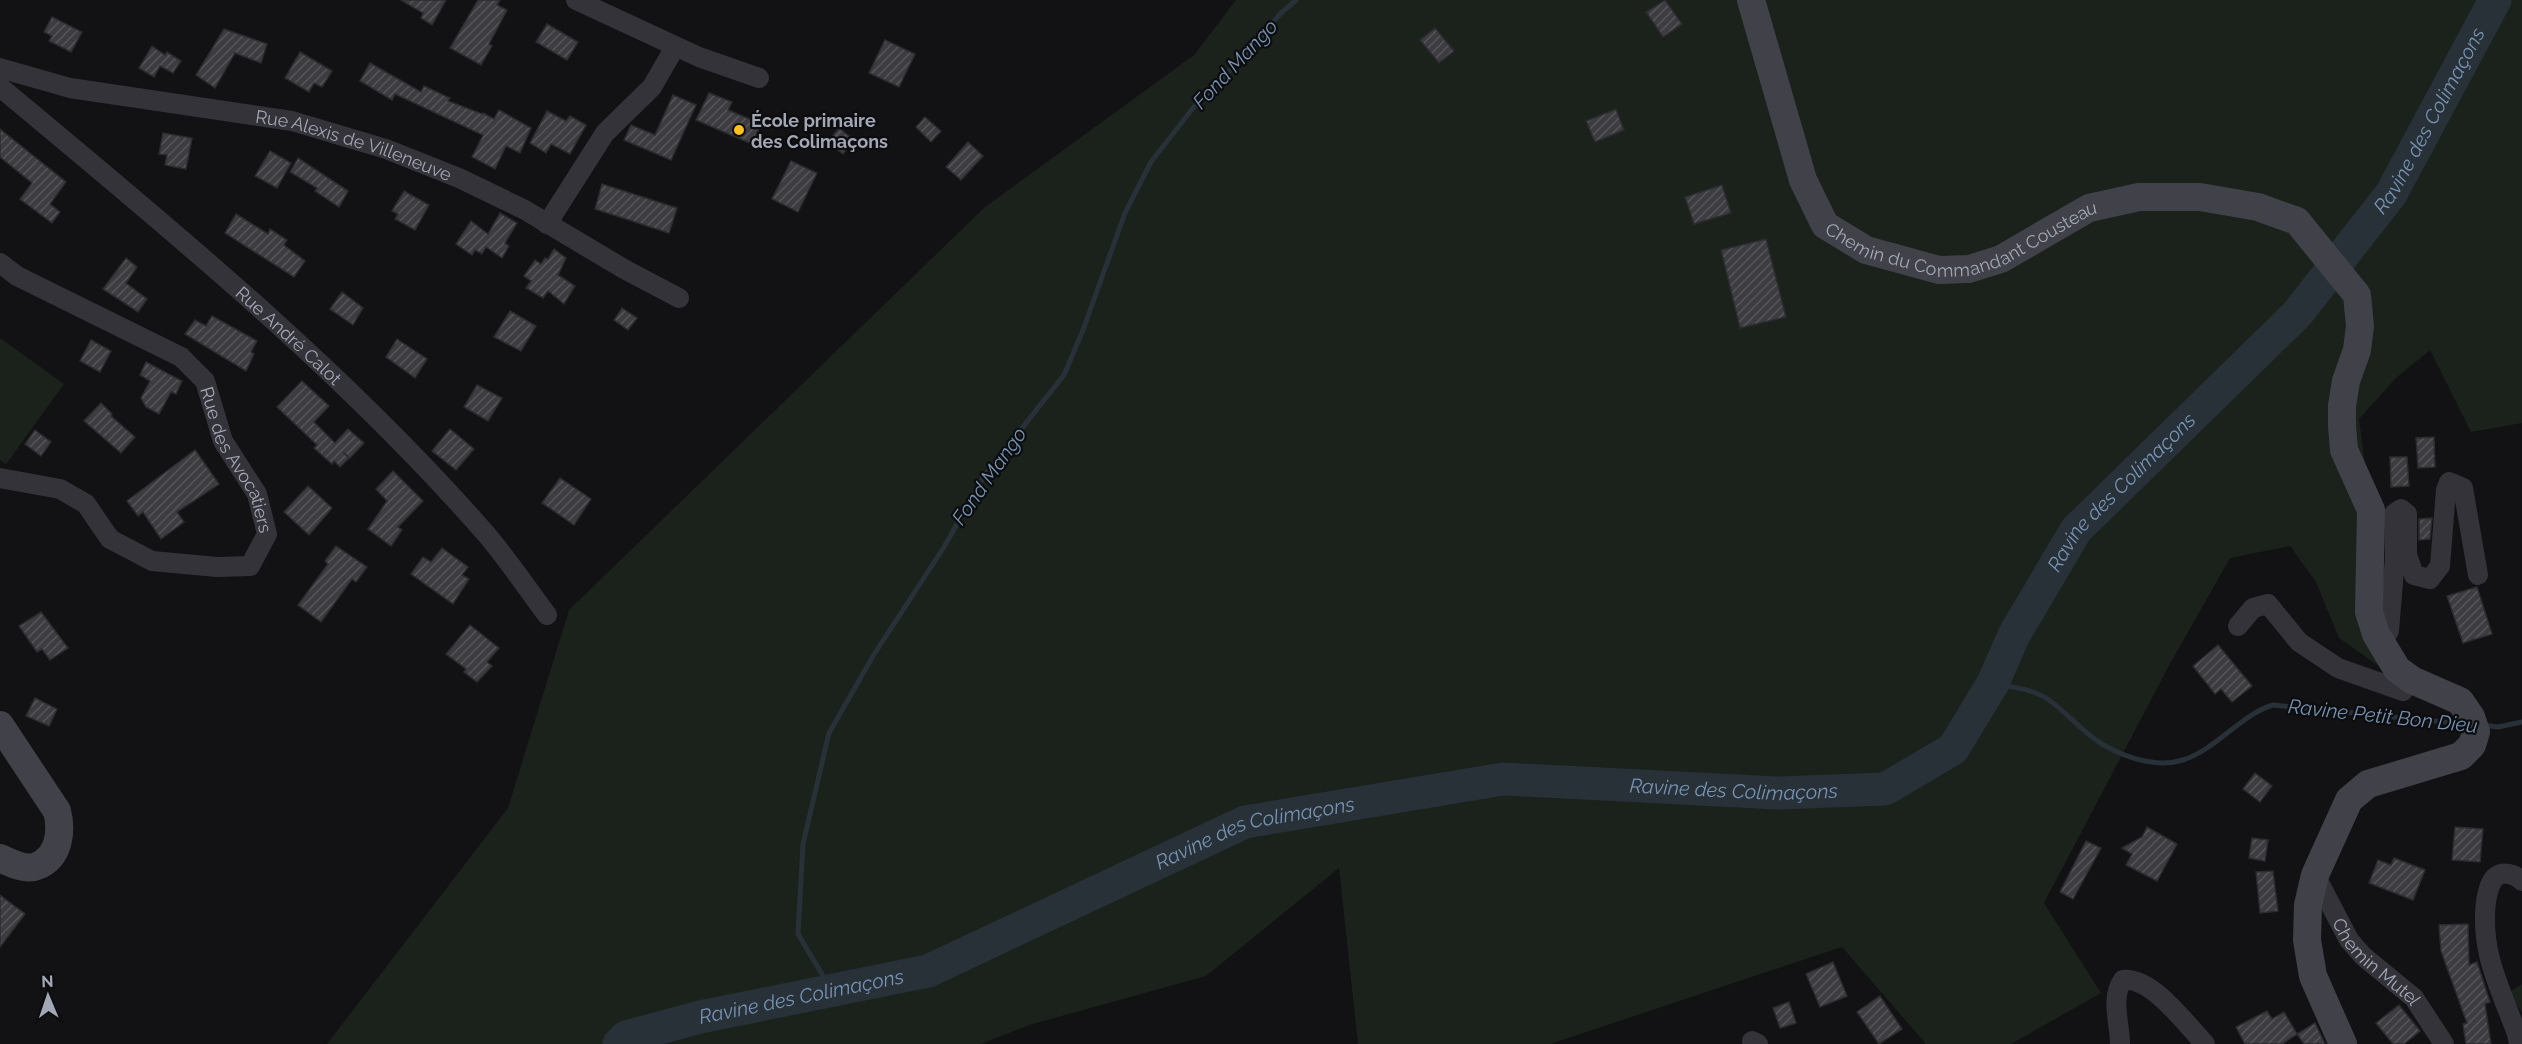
<svg xmlns="http://www.w3.org/2000/svg" width="2522" height="1044" font-family="Raleway,sans-serif">
<style>
.green{fill:#1a221b}
.lines{fill:none;stroke-linecap:round;stroke-linejoin:round}
.stream{stroke:#283038;stroke-width:5}
.river{stroke:#283038;stroke-width:33}
.building{fill:url(#building-hatch);stroke:#2c2c30;stroke-width:1.5}
.street{stroke:#333339;stroke-width:20}
.secondary{stroke:#414249;stroke-width:28}
.poi-dot{fill:#fec01f;stroke:#0d0d0f;stroke-width:2}
.labels{text-anchor:middle;dominant-baseline:central;stroke-width:4.5;stroke-linejoin:round;paint-order:stroke}
.poi-label{font-size:18px;font-weight:bold;fill:#a2a7b5;stroke:#0d0d0f;text-anchor:start}
.street-label{font-size:18px;fill:#a2a7b5;stroke:#0d0d0f}
.water-label{font-size:20px;font-style:italic;fill:#7693b3;stroke:#0d0d0f}
</style>
<defs>
<pattern id="building-hatch" width="6" height="6" patternUnits="userSpaceOnUse" patternTransform="scale(1.5)"><rect width="6" height="6" fill="#3c3c41"/><path d="M-1 1l2-2M0 6l6-6M5 7l2-2" fill="none" stroke="#55555a"/></pattern>
</defs>
<rect width="100%" height="100%" fill="#121214"/>
<g class="green">
<path d="M1236,0H2522V423L2471,432L2430,350L2396,378L2359,419L2393,676L2339,638L2316,582L2290,546L2230,558L2171,662L2044,903L2101,993L2011,1044H1926L1842,947L1550,1044H1358L1339,868L1206,976L1029,1025L981,1044H327L508,808L569,610L985,207L1194,55Z"/>
<path d="M0,338L64,384L6,464L0,460Z"/>
<path d="M2522,984V1013L2509,992Z"/>
</g>
<g class="lines">
<g class="stream">
<path d="M1993,683C2010,687 2032,689 2046,698C2063,709 2076,725 2092,737C2115,755 2154,769 2183,760C2217,749 2240,715 2273,705L2464,724"/>
<path d="M2482,725L2498,727L2522,722"/>
<path d="M832,991L798,934L803,844L829,733L873,656L944,547L984,476L1064,375L1083,330L1125,213L1151,162L1193,108L1249,51L1280,14L1296,0"/>
</g>
<path class="river" id="s1" d="M619,1044L626,1037L700,1017L928,971L1245,822L1503,779L1777,793L1885,789L1953,749L1993,683L2014,635L2076,530L2297,314L2391,194L2495,0"/>
</g>
<g class="building">
<path d="M401,0H446L432,25L421,18L423,13Z"/>
<path d="M478,0H500L497,5L507,10L489,44L492,46L481,65L450,48Z"/>
<path d="M1665,0L1682,24L1663,37L1646,12Z"/>
<path d="M52,17L82,32L71,52L49,41L52,36L44,32Z"/>
<path d="M547,24L578,42L567,60L536,42Z"/>
<path d="M1435,28L1454,51L1439,63L1420,40Z"/>
<path d="M224,29L267,44L261,63L235,53L215,88L196,75Z"/>
<path d="M885,40L915,54L899,87L869,73Z"/>
<path d="M152,46L165,55L167,52L181,61L173,73L160,66L154,77L139,68Z"/>
<path d="M300,52L332,71L322,87L314,83L309,92L285,78Z"/>
<path d="M370,63L421,92L424,86L450,98L448,101L482,114L483,113L494,119L499,110L531,128L520,153L506,146L495,169L472,157L483,135L395,94L392,100L360,81Z"/>
<path d="M709,93L732,102L728,110L761,124L752,144L696,120Z"/>
<path d="M673,95L696,105L671,160L624,140L631,125L655,135Z"/>
<path d="M1616,109L1624,130L1595,142L1586,121Z"/>
<path d="M547,111L566,121L570,116L586,125L570,154L551,144L546,153L530,143Z"/>
<path d="M925,117L941,131L931,142L916,127Z"/>
<path d="M839,128L854,140L843,154L828,142Z"/>
<path d="M0,129L66,182L50,204L60,212L52,223L20,199L32,183L0,157Z"/>
<path d="M163,133L192,138L186,169L165,165L167,155L159,154Z"/>
<path d="M968,142L983,156L961,180L946,167Z"/>
<path d="M270,151L291,163L277,188L255,176Z"/>
<path d="M298,158L348,191L339,207L315,191L317,188L290,172Z"/>
<path d="M791,161L817,173L798,212L772,199Z"/>
<path d="M602,184L677,208L669,233L595,209Z"/>
<path d="M1722,185L1731,213L1694,224L1685,197Z"/>
<path d="M404,191L429,205L415,230L395,219L398,214L392,211Z"/>
<path d="M500,213L517,223L505,243L509,246L502,258L486,247L482,254L475,250L472,255L456,244L471,221L488,234Z"/>
<path d="M236,214L268,234L270,229L287,240L284,245L305,261L294,277L225,233Z"/>
<path d="M1766,239L1786,317L1740,328L1721,250Z"/>
<path d="M554,249L566,258L558,275L575,286L564,304L548,291L543,298L526,288L531,281L524,276L535,260L541,264L545,258L548,259Z"/>
<path d="M126,258L137,267L126,283L147,299L138,312L103,289Z"/>
<path d="M342,292L363,308L353,325L330,309Z"/>
<path d="M622,308L637,318L628,330L614,320Z"/>
<path d="M510,311L536,326L521,351L494,337Z"/>
<path d="M212,316L257,341L251,352L254,354L246,371L185,334L195,320L206,326Z"/>
<path d="M397,339L427,359L415,378L386,357Z"/>
<path d="M91,340L111,351L100,372L80,361Z"/>
<path d="M146,362L182,381L176,394L171,392L159,414L146,407L141,398L150,381L140,375Z"/>
<path d="M302,381L329,406L314,422L335,443L348,429L364,443L350,458L343,452L349,458L340,467L334,461L332,464L314,448L317,445L277,407Z"/>
<path d="M477,385L502,398L488,421L464,407Z"/>
<path d="M101,403L112,414L111,416L135,437L121,453L84,421Z"/>
<path d="M450,429L474,449L456,470L432,451Z"/>
<path d="M35,430L51,442L41,456L25,444Z"/>
<path d="M2434,437L2435,467L2418,468L2416,438Z"/>
<path d="M195,450L219,484L177,512L184,522L161,539L143,512L138,516L127,501Z"/>
<path d="M2390,457H2407L2409,486L2391,487Z"/>
<path d="M393,471L423,501L398,527L402,530L391,546L368,529L387,501L376,489Z"/>
<path d="M560,478L591,499L574,525L542,503Z"/>
<path d="M308,486L332,508L309,535L284,512Z"/>
<path d="M2432,518L2430,539L2419,540V519Z"/>
<path d="M336,546L367,567L356,582L352,579L321,622L298,605L328,564L325,561Z"/>
<path d="M442,548L468,567L462,575L469,579L453,604L411,574L423,557L431,562Z"/>
<path d="M2477,587L2492,634L2463,643L2447,596Z"/>
<path d="M41,612L68,648L50,660L42,649L37,652L19,626Z"/>
<path d="M470,625L499,648L487,662L492,666L477,682L464,672L466,669L446,654Z"/>
<path d="M2218,645L2252,686L2232,702L2221,689L2215,694L2193,666Z"/>
<path d="M35,698L57,709L49,726L26,716Z"/>
<path d="M2255,773L2272,786L2260,802L2243,789Z"/>
<path d="M2147,827L2177,844L2157,881L2126,865L2132,854L2122,848L2142,837Z"/>
<path d="M2455,827L2483,829L2480,862L2452,860Z"/>
<path d="M2252,838L2268,840L2265,861L2249,858Z"/>
<path d="M2086,841L2101,848L2073,899L2060,892Z"/>
<path d="M2394,858L2425,870L2413,900L2369,883L2378,860L2391,865Z"/>
<path d="M2273,871L2278,911L2260,913L2256,872Z"/>
<path d="M0,895L25,914L0,947Z"/>
<path d="M2468,924L2469,965L2477,962L2490,1002L2485,1004L2491,1044H2466L2463,1024L2467,1023L2441,951L2439,925Z"/>
<path d="M1833,962L1847,996L1820,1007L1806,974Z"/>
<path d="M1880,996L1902,1029L1879,1044L1857,1012Z"/>
<path d="M1789,1002L1796,1023L1780,1028L1773,1008Z"/>
<path d="M2399,1005L2420,1031L2404,1044H2393L2376,1023Z"/>
<path d="M2267,1011L2272,1019L2284,1012L2297,1034L2282,1044H2245L2236,1027Z"/>
<path d="M2315,1023L2325,1044H2304L2297,1034Z"/>
</g>
<g class="lines">
<g class="street">
<path d="M576,0L699,57L759,78"/>
<path id="s2" d="M0,68L70,88L292,121L386,149L459,178L525,210L624,269L679,298"/>
<path id="s3" d="M0,87C169,228 342,369 487,535C508,560 527,588 547,615"/>
<path d="M547,224L605,133L652,87L675,47"/>
<path id="s4" d="M0,263L17,276L181,357L205,381L223,441L257,494L267,534L250,566L217,567L152,561L110,539L86,504L60,489L0,478"/>
<path d="M2238,626L2253,608L2268,604L2299,642L2338,668L2403,691L2412,680"/>
<path d="M2376,634L2389,631L2395,558L2394,514L2401,509L2407,514V555L2414,575L2430,579L2440,566L2446,490L2449,482L2463,488L2478,575"/>
<path id="s5" d="M2315,875L2349,940L2363,956L2414,998L2444,1044"/>
<path d="M1752,1041L1758,1044"/>
<path d="M2120,1044C2120,1023 2110,998 2123,980C2152,977 2185,1023 2205,1044"/>
<path d="M2519,1044L2517,1034C2500,987 2480,953 2486,901C2488,891 2490,877 2501,874C2508,872 2517,876 2522,881"/>
</g>
<g class="secondary">
<path id="s6" d="M1751,0L1803,180L1825,225L1866,250L1939,270L1969,269L2001,259L2089,208L2139,197H2200L2258,207L2297,221L2357,295L2360,326L2357,350L2346,381L2342,406V426L2344,450L2371,510L2369,612L2376,634L2397,669L2412,680L2460,701L2471,717L2476,732L2472,745L2461,756L2368,784L2349,800L2315,875L2308,905L2307,940L2313,976L2343,1044"/>
<path d="M0,725L57,811C62,830 60,857 37,866C26,871 11,863 0,858"/>
</g>
</g>
<circle class="poi-dot" cx="739" cy="130" r="6"/>
<g class="labels">
<g class="poi-label">
<text x="751" y="120">École primaire<tspan x="751" dy="21">des Colimaçons</tspan></text>
</g>
<g class="street-label">
<text stroke="none"><textPath href="#s2" startOffset="363">Rue Alexis de Villeneuve</textPath></text>
<text stroke="none"><textPath href="#s6" startOffset="387">Chemin du Commandant Cousteau</textPath></text>
<text stroke="none"><textPath href="#s3" startOffset="381">Rue André Calot</textPath></text>
<text stroke="none"><textPath href="#s4" startOffset="324">Rue des Avocatiers</textPath></text>
<text stroke="none"><textPath href="#s5" startOffset="108">Chemin Mutel</textPath></text>
</g>
<g class="water-label">
<text transform="translate(1235 64) rotate(-47)">Fond Mango</text>
<text stroke="none"><textPath href="#s1" startOffset="2188">Ravine des Colimaçons</textPath></text>
<text transform="translate(989 476) rotate(-55)">Fond Mango</text>
<text stroke="none"><textPath href="#s1" startOffset="1702">Ravine des Colimaçons</textPath></text>
<text transform="translate(2383 716) rotate(6)">Ravine Petit Bon Dieu</text>
<text stroke="none"><textPath href="#s1" startOffset="1162">Ravine des Colimaçons</textPath></text>
<text stroke="none"><textPath href="#s1" startOffset="676">Ravine des Colimaçons</textPath></text>
<text stroke="none"><textPath href="#s1" startOffset="190">Ravine des Colimaçons</textPath></text>
</g>
</g>
<g transform="translate(48 996) rotate(358)" stroke="#0d0d0f" stroke-width="4.5" paint-order="stroke">
<path d="M0-4.5L10 22L0 15L-10 22Z" fill="#a2a7b5"/>
<text y="-9" font-size="16" font-weight="bold" text-anchor="middle" fill="#a2a7b5">N</text>
</g>
</svg>
